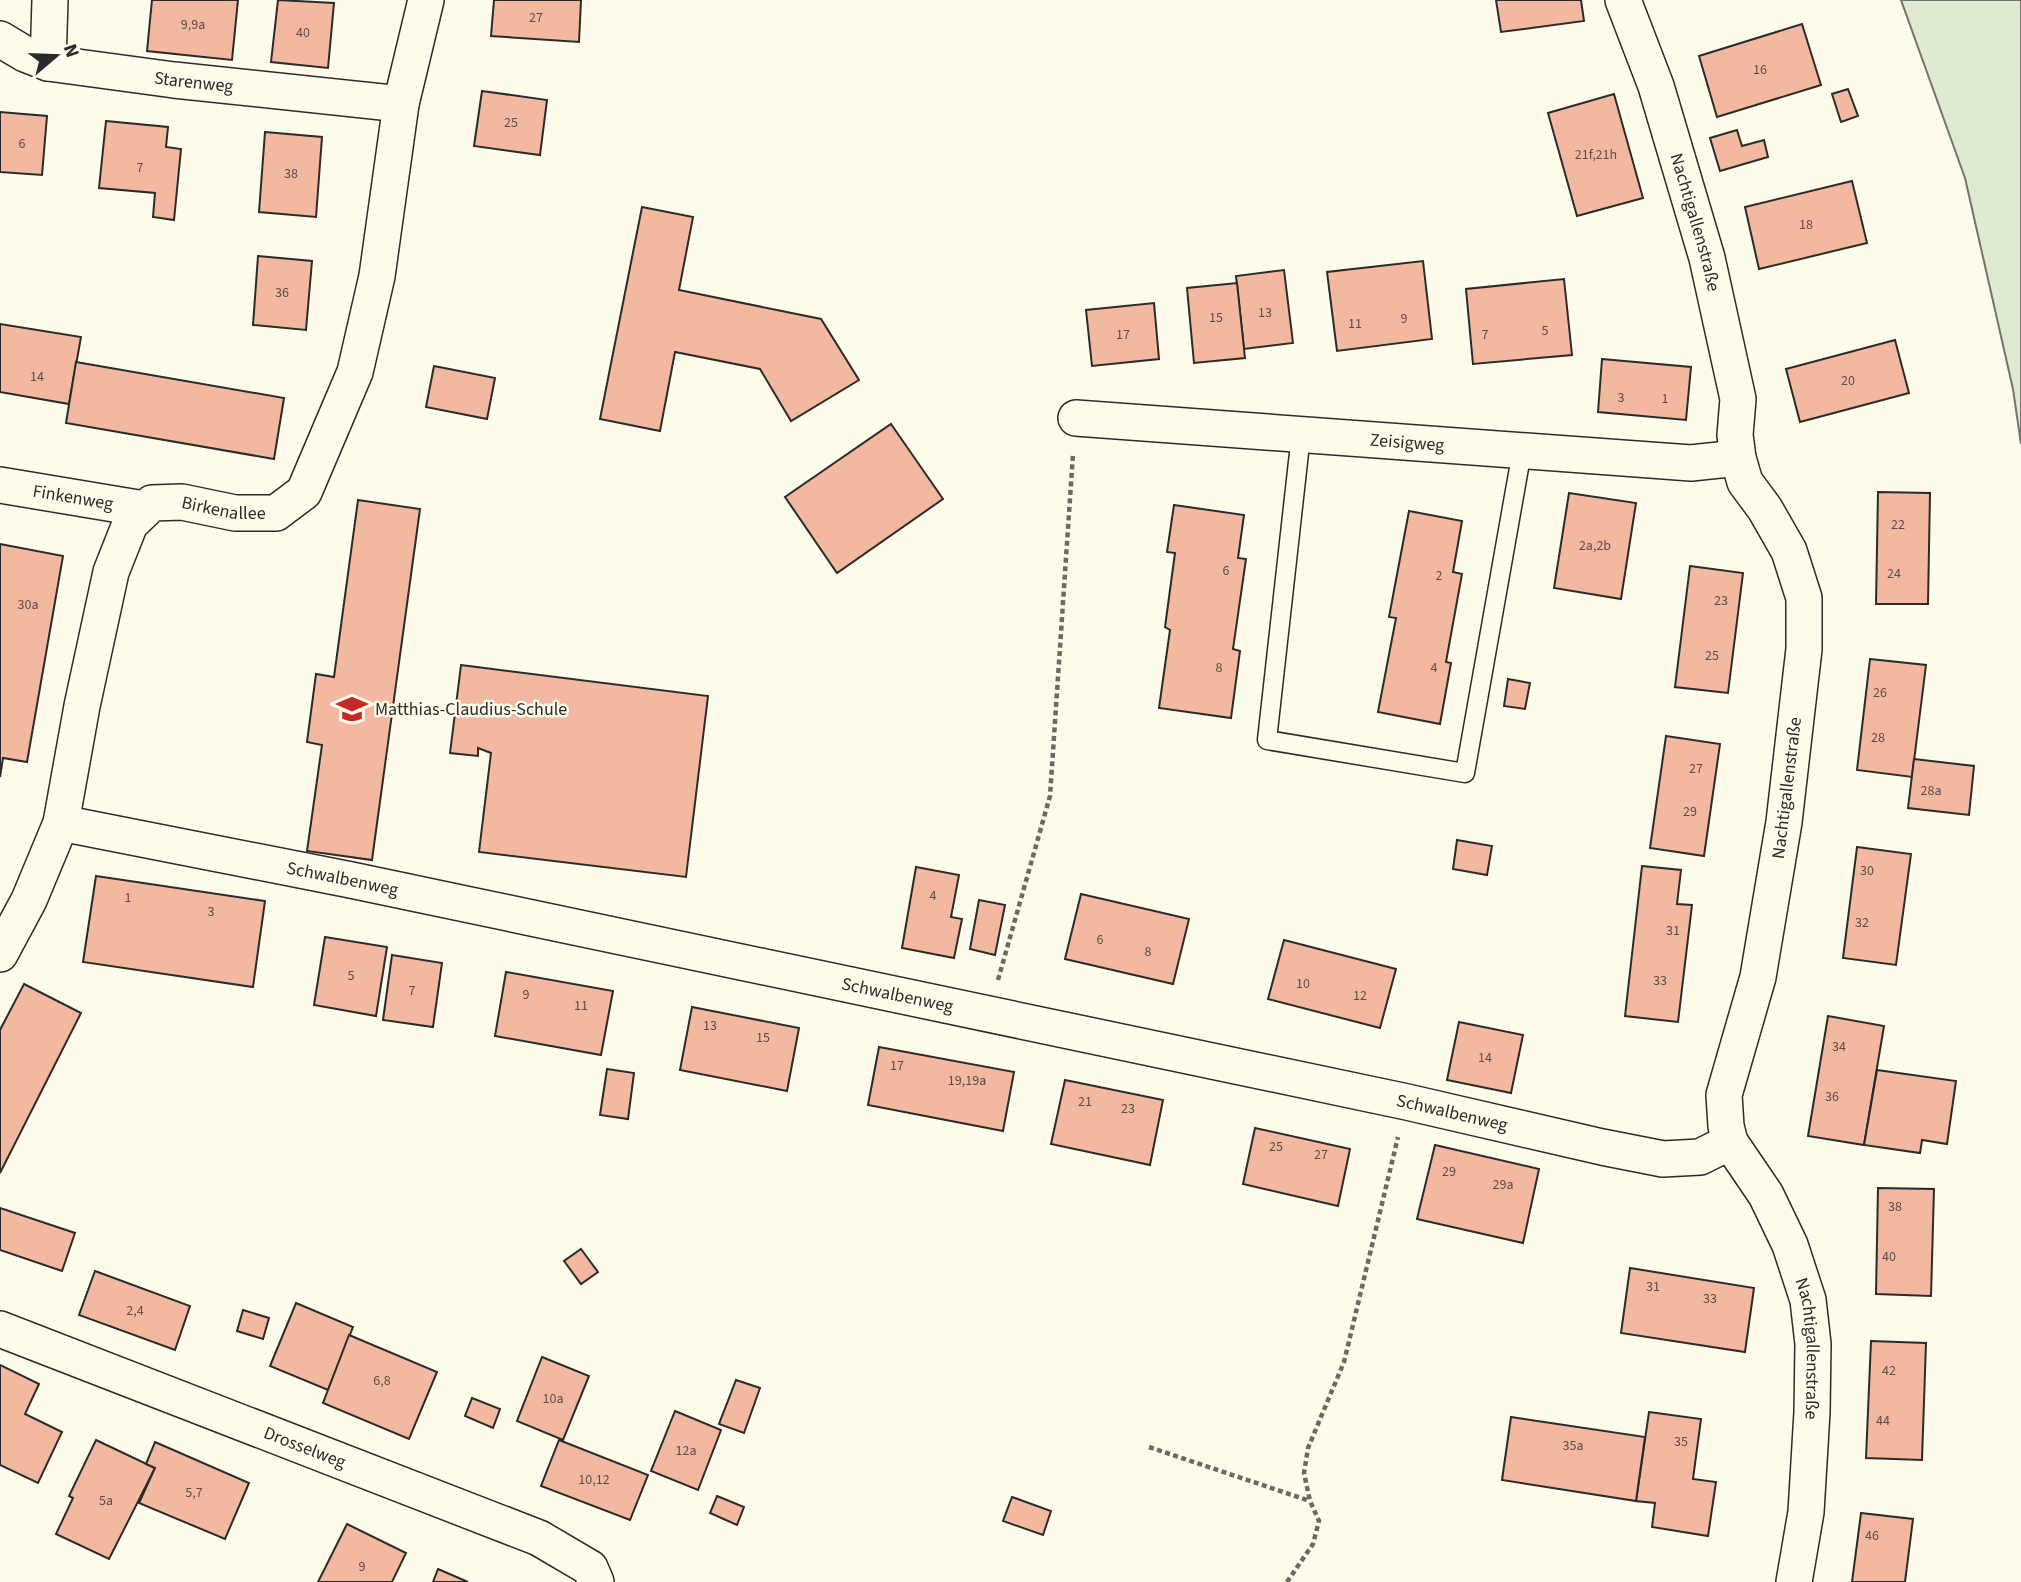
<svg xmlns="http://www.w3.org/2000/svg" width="2021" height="1582" font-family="'Source Sans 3',sans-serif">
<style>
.green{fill:#deebd1;stroke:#74746e;stroke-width:2}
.building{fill:#f2b8a0;stroke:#2b2b2b;stroke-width:2}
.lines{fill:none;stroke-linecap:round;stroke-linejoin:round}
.lane-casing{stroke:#2b2b2b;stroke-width:21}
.street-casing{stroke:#2b2b2b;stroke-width:38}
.path{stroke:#6a6964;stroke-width:4.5;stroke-dasharray:5 3.5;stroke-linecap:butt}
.lane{stroke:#fdfbea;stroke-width:18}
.street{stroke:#fdfbea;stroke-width:35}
.labels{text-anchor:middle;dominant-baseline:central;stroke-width:5;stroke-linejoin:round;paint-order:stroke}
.number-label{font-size:14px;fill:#5d4e48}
.street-label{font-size:18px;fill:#2b2b2b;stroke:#fdfbea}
.poi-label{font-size:18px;fill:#2b2b2b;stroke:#fdfbea;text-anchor:start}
</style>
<rect width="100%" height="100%" fill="#fdfbea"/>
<path class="green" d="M1901,0H2021V444L2013,389L1965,178Z"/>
<g class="building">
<path d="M152,0H238L232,60L147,51Z"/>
<path d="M278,0L334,3L328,68L271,62Z"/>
<path d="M494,0H581L579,42L491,36Z"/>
<path d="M1496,0H1581L1584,21L1501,32Z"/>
<path d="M1802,24L1821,85L1717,117L1699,56Z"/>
<path d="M1848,89L1858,116L1841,122L1832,94Z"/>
<path d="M482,91L547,100L540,155L474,146Z"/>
<path d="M1614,94L1643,198L1577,216L1548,113Z"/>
<path d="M0,112L47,116L42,175L0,172Z"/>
<path d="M106,121L168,127L166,147L181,149L174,220L153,217L155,193L99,188Z"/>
<path d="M1737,130L1742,146L1764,140L1768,157L1720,171L1710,138Z"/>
<path d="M265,132L322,137L316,217L259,212Z"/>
<path d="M1852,181L1867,243L1759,269L1745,207Z"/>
<path d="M642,207L693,217L679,290L821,319L859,380L791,421L760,369L675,352L660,431L600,419Z"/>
<path d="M258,256L312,261L306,330L253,325Z"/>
<path d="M1423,261L1432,339L1337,351L1327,272Z"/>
<path d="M1284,270L1293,343L1244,349L1236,276Z"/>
<path d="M1564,279L1572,355L1473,364L1466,289Z"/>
<path d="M1237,283L1245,358L1194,363L1187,288Z"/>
<path d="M1154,303L1159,359L1092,366L1086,310Z"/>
<path d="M0,324L81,337L69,404L0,392Z"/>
<path d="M1895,340L1909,393L1800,422L1786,369Z"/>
<path d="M1602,359L1691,367L1686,420L1598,412Z"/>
<path d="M76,362L284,398L274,459L66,423Z"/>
<path d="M434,366L495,378L487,419L426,407Z"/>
<path d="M891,424L943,499L837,573L785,497Z"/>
<path d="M1878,492L1930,493L1928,604H1876Z"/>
<path d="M1569,493L1636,503L1621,599L1554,588Z"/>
<path d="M358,500L420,509L372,860L307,851L322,745L307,742L316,674L334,677Z"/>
<path d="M1174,505L1244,515L1238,558L1246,559L1233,649L1240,651L1231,718L1159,708L1170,630L1165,627L1175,553L1167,552Z"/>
<path d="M1409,511L1462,521L1453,572L1462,574L1446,662L1451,663L1440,724L1378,712L1396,618L1389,617Z"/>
<path d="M0,544L63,556L27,762L3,758L0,777Z"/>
<path d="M1690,566L1743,573L1728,693L1675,687Z"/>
<path d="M1870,659L1926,665L1912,777L1857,770Z"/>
<path d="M461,665L708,696L686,877L479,852L491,753L478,748V756L450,753Z"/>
<path d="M1508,679L1530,683L1525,709L1504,706Z"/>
<path d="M1666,736L1720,744L1704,856L1650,848Z"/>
<path d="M1914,759L1974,766L1969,815L1908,808Z"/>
<path d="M1457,840L1492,846L1487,875L1453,869Z"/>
<path d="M1857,847L1911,854L1896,965L1843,958Z"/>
<path d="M1642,866L1681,870L1677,904L1692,905L1678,1022L1625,1016Z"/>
<path d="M916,867L959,875L951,917L962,919L954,958L902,948Z"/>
<path d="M96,876L265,901L253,987L83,962Z"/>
<path d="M1081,894L1189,919L1173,984L1065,959Z"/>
<path d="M979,900L1005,905L995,955L970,949Z"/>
<path d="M325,937L387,947L376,1016L314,1005Z"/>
<path d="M1284,940L1396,969L1380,1028L1268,999Z"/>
<path d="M392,955L442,963L433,1027L383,1020Z"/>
<path d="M506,972L613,991L601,1055L495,1036Z"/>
<path d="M24,984L81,1013L0,1173V1030Z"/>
<path d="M692,1007L799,1028L787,1091L680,1070Z"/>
<path d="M1828,1016L1884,1026L1864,1145L1808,1136Z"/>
<path d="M1459,1022L1523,1035L1511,1093L1447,1080Z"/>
<path d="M879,1047L1014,1072L1003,1131L868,1105Z"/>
<path d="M607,1069L634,1073L628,1119L600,1115Z"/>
<path d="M1877,1070L1956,1081L1947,1144L1922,1140L1920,1153L1864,1145Z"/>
<path d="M1065,1080L1163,1100L1150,1165L1051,1144Z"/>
<path d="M1255,1128L1350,1149L1338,1206L1243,1184Z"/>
<path d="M1435,1145L1539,1169L1523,1243L1417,1219Z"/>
<path d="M1878,1188L1934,1189L1931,1296L1876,1294Z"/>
<path d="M0,1208L75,1233L62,1271L0,1250Z"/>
<path d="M581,1249L598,1272L581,1284L564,1261Z"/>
<path d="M1630,1268L1754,1288L1745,1352L1621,1333Z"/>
<path d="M95,1271L190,1306L175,1350L79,1315Z"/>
<path d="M296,1303L353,1327L328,1390L270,1366Z"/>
<path d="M243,1310L269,1318L263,1339L237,1331Z"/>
<path d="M349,1335L437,1372L409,1439L323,1403Z"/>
<path d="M1871,1341L1926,1343L1922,1460L1866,1458Z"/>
<path d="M542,1357L589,1376L563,1440L517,1421Z"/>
<path d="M0,1365L39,1384L25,1414L62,1432L38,1483L0,1465Z"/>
<path d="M736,1380L760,1388L744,1433L719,1424Z"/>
<path d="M472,1398L500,1409L493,1428L465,1416Z"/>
<path d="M675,1411L721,1430L698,1490L651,1471Z"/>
<path d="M1649,1412L1701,1419L1693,1479L1716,1482L1708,1536L1652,1527L1655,1503L1636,1501Z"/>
<path d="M1511,1417L1645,1437L1636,1501L1502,1480Z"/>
<path d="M96,1440L155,1468L109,1559L56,1534L73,1498L69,1496Z"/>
<path d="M559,1440L648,1475L630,1520L541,1486Z"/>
<path d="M155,1442L249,1483L225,1539L139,1503L155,1468L146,1464Z"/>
<path d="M717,1496L744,1507L737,1525L710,1513Z"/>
<path d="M1012,1497L1051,1511L1043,1535L1003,1521Z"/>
<path d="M1861,1513L1913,1519L1905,1582H1852Z"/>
<path d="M347,1524L406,1553L392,1582H318Z"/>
<path d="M438,1569L468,1582H433Z"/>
</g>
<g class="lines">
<defs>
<path id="lane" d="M1301,435L1267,740L1465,773L1522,451"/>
<g id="street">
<path id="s1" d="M50,0L48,63L174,80L401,104"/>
<path id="s2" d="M1623,0L1656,86L1707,258L1738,399L1735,435L1738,458L1745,482L1765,509L1789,551L1804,598V649L1784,822L1758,977L1724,1095L1726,1126L1730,1142L1766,1195L1790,1245L1808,1300L1813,1344L1812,1412L1806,1512L1794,1582"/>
<path d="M0,39L25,54L48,63"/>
<path id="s3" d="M1076,418L1691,463L1738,458"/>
<path id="s4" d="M0,485L144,509"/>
<path id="s5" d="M61,823L351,880L1407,1102L1602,1147L1663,1159L1700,1157L1730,1142"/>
<path id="s6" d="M0,954L29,900L61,823L82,706L111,572L130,524L152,503L182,502L235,513H276L304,492L355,372L377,276L401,104L426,0"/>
<path id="s7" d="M0,1329L539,1538L590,1568L596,1582"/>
</g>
</defs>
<use href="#lane" class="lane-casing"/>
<use href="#street" class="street-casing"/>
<g class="path">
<path d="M998,980L1050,796L1073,454"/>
<path d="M1149,1447L1310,1501"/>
<path d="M1287,1582L1313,1544L1319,1521L1310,1501L1304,1473L1308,1448L1344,1362L1398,1137"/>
</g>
<use href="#lane" class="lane"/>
<use href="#street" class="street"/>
</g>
<defs>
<symbol id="school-bare" viewBox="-9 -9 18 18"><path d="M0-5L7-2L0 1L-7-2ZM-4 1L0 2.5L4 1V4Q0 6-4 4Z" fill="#c62828" stroke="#fdfbea" stroke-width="2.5" paint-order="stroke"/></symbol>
</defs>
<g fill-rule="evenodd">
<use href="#school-bare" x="330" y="687" width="44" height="44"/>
</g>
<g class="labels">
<g class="number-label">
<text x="536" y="18">27</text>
<text x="193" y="25">9,9a</text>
<text x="303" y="33">40</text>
<text x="1760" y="70">16</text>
<text x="511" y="123">25</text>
<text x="22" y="144">6</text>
<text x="1596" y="155">21f,21h</text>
<text x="140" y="168">7</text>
<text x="291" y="174">38</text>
<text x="1806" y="225">18</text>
<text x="282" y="293">36</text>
<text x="1265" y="313">13</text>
<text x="1216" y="318">15</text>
<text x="1404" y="319">9</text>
<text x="1355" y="324">11</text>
<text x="1545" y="331">5</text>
<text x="1123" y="335">17</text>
<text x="1485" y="335">7</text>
<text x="37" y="377">14</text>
<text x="1848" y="381">20</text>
<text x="1621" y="398">3</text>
<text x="1665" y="399">1</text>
<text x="1898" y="525">22</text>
<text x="1595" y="546">2a,2b</text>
<text x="1226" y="571">6</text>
<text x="1894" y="574">24</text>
<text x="1439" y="576">2</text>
<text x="1721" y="601">23</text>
<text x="28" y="605">30a</text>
<text x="1712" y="656">25</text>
<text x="1219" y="668">8</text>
<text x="1434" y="668">4</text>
<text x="1880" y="693">26</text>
<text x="1878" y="738">28</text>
<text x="1696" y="769">27</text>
<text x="1931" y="791">28a</text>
<text x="1690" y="812">29</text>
<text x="1867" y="871">30</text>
<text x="933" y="896">4</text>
<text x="128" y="898">1</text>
<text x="211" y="912">3</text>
<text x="1862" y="923">32</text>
<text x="1673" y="931">31</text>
<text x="1100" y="940">6</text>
<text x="1148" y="952">8</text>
<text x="351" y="976">5</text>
<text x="1660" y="981">33</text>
<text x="1303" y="984">10</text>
<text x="412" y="991">7</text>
<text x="526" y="995">9</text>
<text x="1360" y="996">12</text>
<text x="581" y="1006">11</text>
<text x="710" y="1026">13</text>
<text x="763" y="1038">15</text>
<text x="1839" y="1047">34</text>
<text x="1485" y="1058">14</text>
<text x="897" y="1066">17</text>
<text x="967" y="1081">19,19a</text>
<text x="1832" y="1097">36</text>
<text x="1085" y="1102">21</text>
<text x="1128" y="1109">23</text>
<text x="1276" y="1147">25</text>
<text x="1321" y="1155">27</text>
<text x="1449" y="1172">29</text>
<text x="1503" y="1185">29a</text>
<text x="1895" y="1207">38</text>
<text x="1889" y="1257">40</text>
<text x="1653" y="1287">31</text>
<text x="1710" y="1299">33</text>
<text x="135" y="1311">2,4</text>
<text x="1889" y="1371">42</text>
<text x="382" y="1381">6,8</text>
<text x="553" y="1399">10a</text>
<text x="1883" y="1421">44</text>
<text x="1681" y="1442">35</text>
<text x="1573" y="1446">35a</text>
<text x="686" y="1451">12a</text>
<text x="594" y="1480">10,12</text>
<text x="194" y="1493">5,7</text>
<text x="106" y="1501">5a</text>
<text x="1872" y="1536">46</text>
<text x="362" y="1567">9</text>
</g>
<g class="street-label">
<text stroke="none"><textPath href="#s1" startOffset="210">Starenweg</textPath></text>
<text stroke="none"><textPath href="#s2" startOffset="234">Nachtigallenstraße</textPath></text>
<text stroke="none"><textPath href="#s3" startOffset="332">Zeisigweg</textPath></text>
<text stroke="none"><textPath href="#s4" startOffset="74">Finkenweg</textPath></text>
<text stroke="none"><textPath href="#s6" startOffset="555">Birkenallee</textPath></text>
<text transform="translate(1787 788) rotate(-83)">Nachtigallenstraße</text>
<text stroke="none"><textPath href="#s5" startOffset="287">Schwalbenweg</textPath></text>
<text stroke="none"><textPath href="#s5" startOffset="854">Schwalbenweg</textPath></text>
<text stroke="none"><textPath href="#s5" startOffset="1421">Schwalbenweg</textPath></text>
<text stroke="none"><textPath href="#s2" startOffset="1410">Nachtigallenstraße</textPath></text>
<text stroke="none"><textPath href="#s7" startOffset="327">Drosselweg</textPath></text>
</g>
<g class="poi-label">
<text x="375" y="709">Matthias-Claudius-Schule</text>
</g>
</g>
<g transform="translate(56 56) rotate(71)" stroke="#fdfbea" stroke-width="5" paint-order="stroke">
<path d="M0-5L12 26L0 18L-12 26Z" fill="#2b2b2b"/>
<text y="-10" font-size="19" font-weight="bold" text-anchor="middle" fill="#2b2b2b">N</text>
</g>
</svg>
